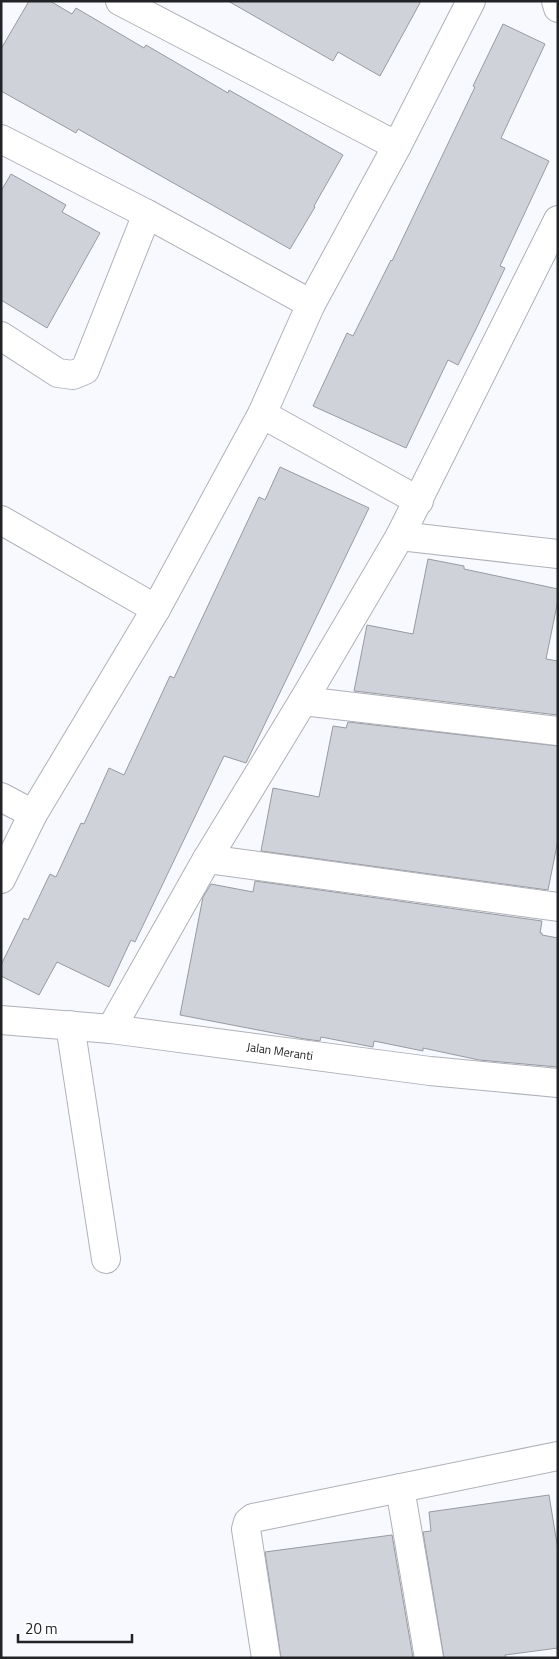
<svg xmlns="http://www.w3.org/2000/svg" width="559" height="1659" font-family="'Titillium Web',sans-serif">
<style>
.building{fill:#d0d2d9;stroke:#989aa1}
.lines{fill:none;stroke-linecap:round;stroke-linejoin:round}
.minor-casing{stroke:#afb1b8;stroke-width:30}
.minor{stroke:#fff;stroke-width:28}
.labels{text-anchor:middle;dominant-baseline:central;stroke-width:4;stroke-linejoin:round;paint-order:stroke}
.street-label{font-size:12px;fill:#222326;stroke:#fff}
</style>
<rect width="100%" height="100%" fill="#f7f9ff"/>
<g class="building">
<path d="M29,1H50L72,14L76,8L144,48L146,45L228,93L229,90L343,155L314,206L315,207L290,249L78,129L76,133L1,91V49Z"/>
<path d="M228,1H421L380,76L338,52L333,61Z"/>
<path d="M503,24L545,44L501,138L549,161L500,266L505,268L476,329L458,365L448,360L406,448L313,406L347,333L353,336L391,260L392,261L475,87L473,86Z"/>
<path d="M11,174L66,205L62,212L100,233L47,328L1,300V191Z"/>
<path d="M280,467L369,508L246,763L224,756L135,942L131,940L109,987L57,962L39,995L1,976V965L24,918L28,920L50,874L56,877L81,823L84,824L109,768L124,775L170,676L174,678L259,497L265,500Z"/>
<path d="M428,559L464,566V569L558,589V600L546,659L558,661V715L354,691L367,625L413,634Z"/>
<path d="M348,722L558,746V840L548,890L261,851L273,788L319,797L333,726L346,728Z"/>
<path d="M255,881L542,921L540,933H542V935L558,938V1067L479,1060L423,1048V1051L374,1041L373,1047L321,1037L320,1041L305,1039L180,1015L203,897L211,884L253,892Z"/>
<path d="M549,1495L558,1550V1648L505,1655L506,1658H444L423,1532L431,1531L429,1512Z"/>
<path d="M392,1535L413,1658H281L265,1552Z"/>
</g>
<g class="lines">
<defs>
<g id="minor">
<path d="M120,1L397,146"/>
<path d="M556,1L558,8"/>
<path d="M1,139L147,214L311,304"/>
<path d="M1,336L58,373L73,375L85,370L147,214"/>
<path d="M262,414L419,501"/>
<path d="M1,520L156,609"/>
<path d="M400,536L558,554"/>
<path d="M303,701L558,731"/>
<path d="M1,797L33,814"/>
<path d="M207,859L558,907"/>
<path d="M1,879L33,814L156,609L262,414L311,304L397,146L471,1"/>
<path d="M1,1020L111,1029L430,1071L558,1083"/>
<path d="M70,1025L106,1259"/>
<path d="M111,1029L207,859L303,701L400,536L558,220"/>
<path d="M400,1488L429,1658"/>
<path d="M266,1658L246,1529L248,1522L253,1518L558,1456"/>
</g>
</defs>
<use href="#minor" class="minor-casing"/>
<use href="#minor" class="minor"/>
</g>
<g class="labels">
<g class="street-label">
<text transform="translate(280 1051) rotate(8)">Jalan Meranti</text>
</g>
</g>
<rect width="559" height="1659" fill="none" stroke="#222326" stroke-width="5"/>
<path d="M18 1634v8h114v-8" fill="none" stroke="#222326" stroke-width="2.5"/>
<text x="25" y="1634" font-size="15" fill="#222326" stroke="#ffffff" stroke-width="4" paint-order="stroke">20 m</text>
</svg>
